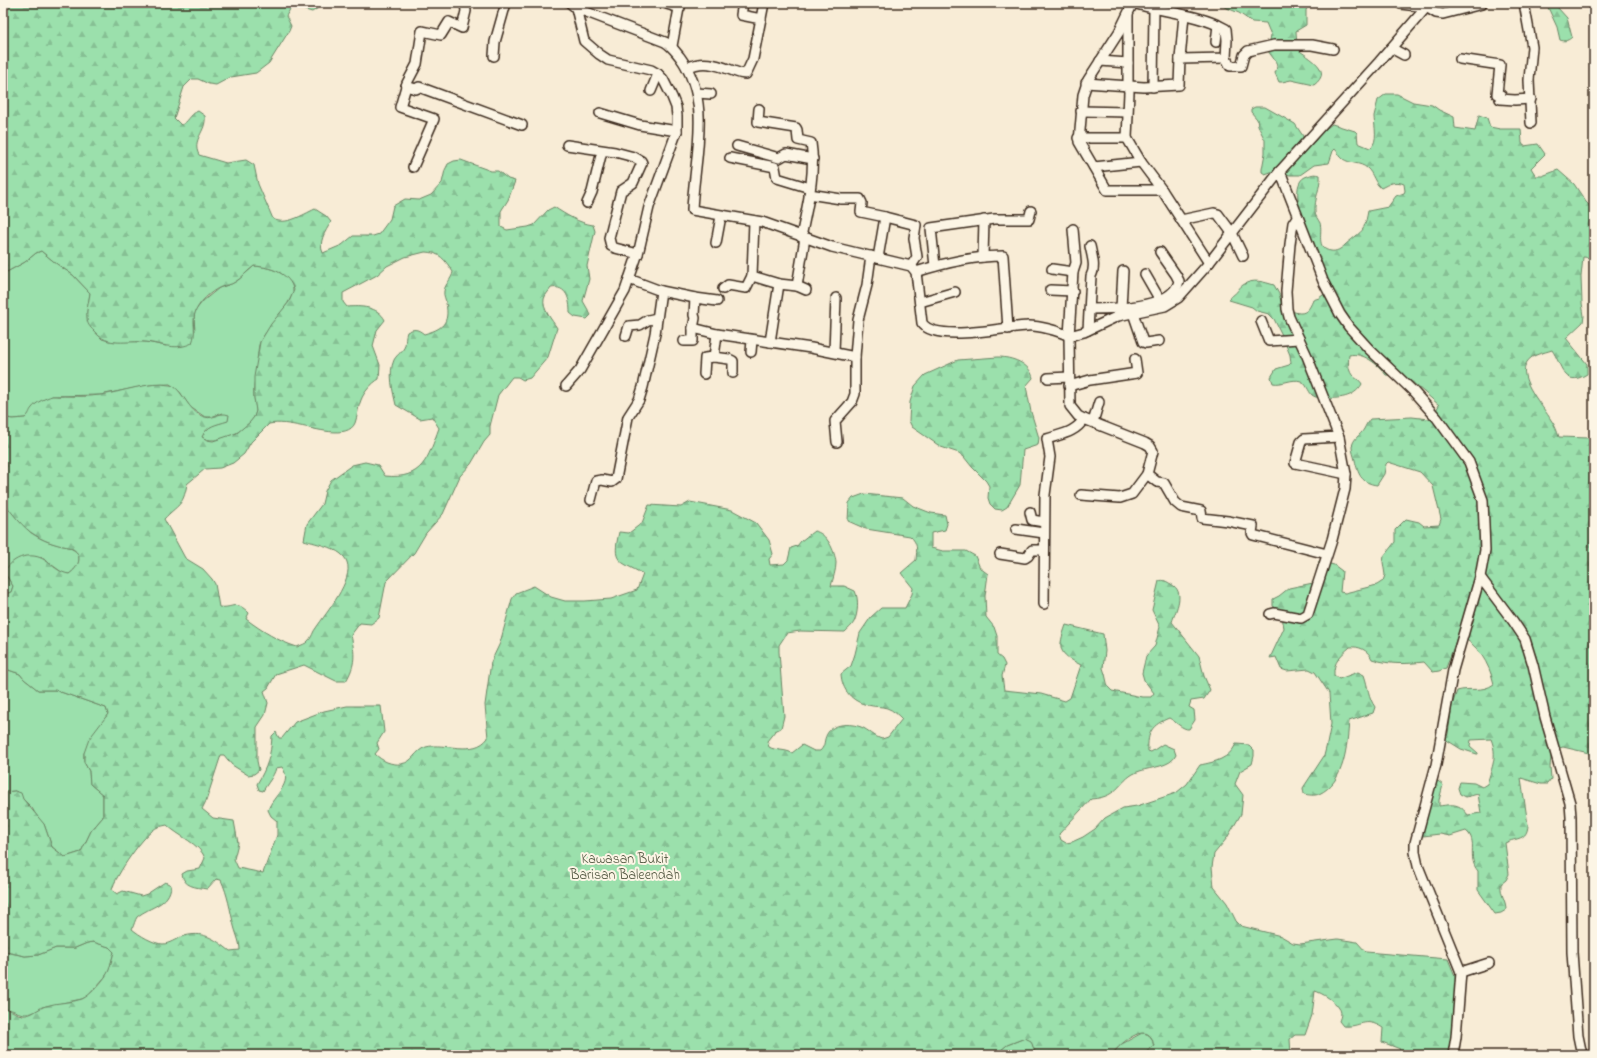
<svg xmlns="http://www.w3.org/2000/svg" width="1597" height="1058" font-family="'Indie Flower',sans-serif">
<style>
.grass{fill:#9be0ac;stroke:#6b8565}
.forest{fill:url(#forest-firs);stroke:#6b8565;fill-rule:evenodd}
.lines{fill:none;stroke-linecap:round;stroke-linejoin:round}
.minor-casing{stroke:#3b2a1e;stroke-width:12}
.minor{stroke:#fcf5e5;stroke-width:9}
.labels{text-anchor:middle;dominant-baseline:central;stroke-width:4;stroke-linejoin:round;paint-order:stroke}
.park-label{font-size:14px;fill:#535842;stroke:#fcf5e5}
</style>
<defs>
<pattern id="forest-firs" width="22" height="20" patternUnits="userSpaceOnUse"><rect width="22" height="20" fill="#9be0ac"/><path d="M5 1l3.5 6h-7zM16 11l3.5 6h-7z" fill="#86c094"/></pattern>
</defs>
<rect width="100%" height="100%" fill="#f8ecd6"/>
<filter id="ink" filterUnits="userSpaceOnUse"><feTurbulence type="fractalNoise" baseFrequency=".025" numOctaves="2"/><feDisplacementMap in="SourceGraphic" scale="8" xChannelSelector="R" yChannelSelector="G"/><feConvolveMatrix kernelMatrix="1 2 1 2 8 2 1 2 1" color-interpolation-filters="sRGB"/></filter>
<g filter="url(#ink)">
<g class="grass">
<path d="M41,251L57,264L73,275L90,293L87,312L98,335L102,339L109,341L146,342L166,346L195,331L194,318L195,311L203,301L219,288L231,284L237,281L254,266C268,267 290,272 293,289C295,300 266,329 260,342C257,349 259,356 257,363C256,375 253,384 254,396C254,401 256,406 256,411C254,424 238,433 227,437C218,440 210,442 201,437C206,429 212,424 221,423L222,413L211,417H205L190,407L180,392L170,384L150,385L100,395L52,396L25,418L12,419L3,417V274L25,262L36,253Z"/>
<path d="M3,501L30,532C37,537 47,542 56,544C61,546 67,546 72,549C84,555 79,568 69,574L63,573L41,557L6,575L13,586L11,592L3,595Z"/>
<path d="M3,668L20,674L24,679L38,690H55L106,708L108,714L84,753V762L89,771L90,784L103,795V817L91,831L81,852L65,857L52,847L44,824L39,820L32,808L15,791L3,792Z"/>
<path d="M94,942L109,947L114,952L109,971L105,977L88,996L82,999L42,1007C21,1024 14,1004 3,1011V949L6,952L25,956L38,955L56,948H75L87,943Z"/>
<path d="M1142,1033C1151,1034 1152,1038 1154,1047L1142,1055H1112L1120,1045Z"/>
<path d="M1025,1038L1031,1040L1036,1055H995L1007,1045Z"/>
</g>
<g class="forest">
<path d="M3,3H319L318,8L312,12L292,6L286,16L291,26L289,31L269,63L256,73L231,77L216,85L209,84L198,79H192L184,87L174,118L181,125C188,123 190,114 198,111L205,116C207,132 191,139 199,155L226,163L246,160L254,165L258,184L273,219C286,226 302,215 315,209L326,216L331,222C325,232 318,242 323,253L342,245L353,236H373L379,234L390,219L393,206L405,199L419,200L431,195L442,183L445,170L448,164L454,161L461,160L491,171H498L508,179L515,181L508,200L501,211V227L507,230L528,227L534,225L548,210L554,207C566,215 579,223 593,225L595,231L587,266L589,279L583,301L591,315L587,319L575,317L570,313C570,300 567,285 551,288C549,291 545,295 544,299C542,309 552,320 557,328L548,357L530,378L523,380L518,377H512L498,395L490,426V435L484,442L471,464L460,476L443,514L426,533L414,553L386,582L379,618L371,624L360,623L351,635C355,654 356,664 346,681H336L304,665L276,674L268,688L264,691L268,703L265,715L257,727V761L259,770L254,774L248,775L232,765L224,755H221L206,801L202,809L213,818L234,821L238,843L234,859L238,868L263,873L277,835V821L271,816L268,810C273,795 294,784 282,767L276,768C273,778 268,782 263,791L259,790L257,784C267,767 271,756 272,736L276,732L279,738H282L295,722L324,711L347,706H381L384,732L377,743L379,749L375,754C382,761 391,765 401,764C414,762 414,751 426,747C445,742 474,757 488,738L485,705L491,662L500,643L512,599L516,593L534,586L551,597L565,601H585L611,599L637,590L643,574C618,560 612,563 619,532L629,533L642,523L649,505L681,507L690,502L732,510L756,523L769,540L773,554L769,559L770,565L784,564L788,560L791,548L797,546L801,541L814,531C827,533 835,551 836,563C836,570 833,579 831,586H844L855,591C859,599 858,614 854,622C852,626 848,629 845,632L800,631L787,633L779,645V652L784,716L781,728L775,731L767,741L769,747C776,751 784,749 792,753L802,745L814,751H820C826,745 823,741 827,734C833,723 850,723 861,727C869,730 874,737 882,739L888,737L902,719C898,715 893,710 887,708C881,706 874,707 868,705C852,702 842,690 841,674L851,666L855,654L860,633L871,617L881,608H905L912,594L913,588L901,573L916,560C917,549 918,543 910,536L866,529L848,521L849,503L853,498L864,494L903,498L913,506L931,513L945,515L947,524L945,530L931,533V548L943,551H966L975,556L980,568L988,574L985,596L986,617L994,627L997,636V655L1002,659L1005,665L1002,676L1004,690L1041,694L1065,701L1070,698L1081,665C1057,653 1058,648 1066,625L1103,634L1105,651L1103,668L1105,674L1108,687L1112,691L1142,697H1151L1154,693L1144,680L1142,673L1146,656L1155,646L1160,627L1152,610L1159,581C1164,579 1167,582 1171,584C1186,592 1176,609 1172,622L1199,656L1204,676L1210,690L1204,699L1191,701L1189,707L1194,710L1195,720L1189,729C1183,730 1175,721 1169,718C1152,725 1147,732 1148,751L1151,752L1163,744L1174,749L1176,755C1171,767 1151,767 1140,771C1118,778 1122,797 1091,799L1059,834L1061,840L1066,843L1072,842L1083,837L1095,829L1105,818L1123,808L1137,806L1176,793L1187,784L1200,765C1215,762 1229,759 1236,744L1249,745L1254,750V756L1252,764L1240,771L1235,784L1243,795L1241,814L1227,838L1214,854L1212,867L1214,887L1227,903L1236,921L1241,926L1281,936L1293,943L1300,944L1338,939L1357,942L1366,952L1448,959L1458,983L1454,1022L1448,1055H1396L1400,1049L1382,1042L1383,1028C1364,1016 1361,1028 1343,1026L1339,1021C1341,1016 1342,1012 1339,1008C1335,1001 1322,993 1315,991L1312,1015L1305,1035H1295L1290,1039L1291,1055H1142L1154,1046C1153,1044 1153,1039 1151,1037C1142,1024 1117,1046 1112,1055H1036L1031,1041L1025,1038L1007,1045L995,1055H3V1011L6,1009C12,1010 17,1015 23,1015C32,1016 38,1008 46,1006C57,1002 71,1003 82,999C90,996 106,978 109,970C111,964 112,958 114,952L109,947L93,942L87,943L75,948H56L38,955L25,956L6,952L3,949V792L15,791L21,793L23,799L44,824L52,847L65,857L81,852L91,831L103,817V795L90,784L89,771L84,762V753L89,739L108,714L106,708L55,690H38L24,679L20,674L3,668V595L11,592L13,586L6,575V569C11,562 18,557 27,556C48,554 51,571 69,574C78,568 84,556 73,549C68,546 60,546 55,544C48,542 41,539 35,535C24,529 11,512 3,501V417L12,419L25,418C30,414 29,411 32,408C36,402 46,398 52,396C68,396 85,397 101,395C122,392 150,381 170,385C182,387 188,413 205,417C214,420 218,411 229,415L228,421C216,425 207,425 202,437L207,440L213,441L237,433L250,422L254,417L256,411L254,398V377L260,342L271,324L289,302L294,290C289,273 271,267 254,266C247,271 242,278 235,282C231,285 226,285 221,287C211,291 198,303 195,313C192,324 197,331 192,343C177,351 162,344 146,342C127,340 108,348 94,331C90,327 87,324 87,318C86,310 89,301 90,293L73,275L57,264L41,251L36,253L25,262L3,274ZM425,252C440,252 445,260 453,272C452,279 445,284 444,291C443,296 446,299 446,303C450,324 442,329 424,334C418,329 414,328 407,332C405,337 406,340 405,345C404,351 397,354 394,360C388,373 393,392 396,405L420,419L432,417L439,428C428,458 423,480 385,476L378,465L365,462L352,465L331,480L325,491L322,504L307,524L304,540C317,544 342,548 347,562C354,580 326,613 316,628C313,631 312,638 308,641C306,644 301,645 297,647C278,641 262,631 246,619L249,613C235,599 234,609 219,607L215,584L212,579L203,569L185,558L164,519C178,504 183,507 187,484L205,469L220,468L233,463L244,454L251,442L269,424C279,422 290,424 300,426C313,428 348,440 355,423C358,415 358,406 361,400C364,392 372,383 379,379L380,365L373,346L377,330L385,320C378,306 360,306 347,307L343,302V293L377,275L387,266L405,257ZM167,825C178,836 200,844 205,858L200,869L187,871L182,874C184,887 195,887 207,889L216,879L221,880C228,895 230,910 234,926C236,934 240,942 240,950L230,951C214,938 202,930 181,937C176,939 169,944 163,944C154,944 139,935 132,929C134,925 135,920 137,917C150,906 170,905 171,885L165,882L147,894L141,896L123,891L117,894L112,890C115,876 145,832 158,827C161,826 164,826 167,825Z"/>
<path d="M1215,3H1310L1306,10V25L1296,31L1297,49C1309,58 1334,70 1314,85L1291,80L1282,82H1279L1275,73C1280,63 1274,60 1268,51L1271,35L1266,23L1252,22L1239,13Z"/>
<path d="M1546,3H1555L1558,8L1567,18L1572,37C1569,40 1565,42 1560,40L1557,27Z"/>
<path d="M1386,94H1397L1413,102L1432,105L1439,110L1454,117L1455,128L1475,131L1479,115L1487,118L1490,127L1500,129H1521L1522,143L1524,146L1538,144L1545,154L1531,168L1536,176H1542L1558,170L1574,184L1586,202L1594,210V258L1583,257L1581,277L1582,303L1584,316L1583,322L1566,338L1587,364V374C1563,389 1562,364 1552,350C1544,353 1532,354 1527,362C1516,378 1544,407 1551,420C1555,425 1557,431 1559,437L1589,438L1594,435V769L1589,753L1563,747L1552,750L1550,766L1551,779L1547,784H1541L1521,778L1528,825C1527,841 1517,837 1505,843L1509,874L1506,880L1501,884C1500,896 1506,899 1506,910L1501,913L1495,914L1478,890V871C1466,857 1479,841 1466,831L1450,836L1440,834L1423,836L1415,821L1428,784L1438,781L1443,785L1439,800V806C1454,804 1459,803 1468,815L1481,813L1478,794L1466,797L1460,794L1458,788L1460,782L1474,783L1482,787L1487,784C1492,767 1498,756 1491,739L1471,740L1470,746L1478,753V754H1477L1461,749L1445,739L1448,734L1452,705L1457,691C1470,687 1482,693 1494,684C1489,663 1478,644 1458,635L1446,668L1439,671L1433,672L1424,662C1406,664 1390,665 1372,659C1368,650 1359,646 1350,647C1341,655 1333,662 1334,675L1339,679L1358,672L1364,675C1368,686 1368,697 1375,707L1373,713L1349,721C1347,746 1345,782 1319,794C1315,796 1308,795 1304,794L1303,788L1324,756L1327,744L1331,724L1329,693L1315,672L1309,669L1287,671L1281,669L1276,657L1270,658L1284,628L1281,611L1273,606V599L1279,596L1289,588L1313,583L1315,581L1319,561L1334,565L1342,571L1340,592L1345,593L1377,585L1383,581L1385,575L1383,562L1384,556L1395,542V530L1406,519L1419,522L1424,526L1439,525L1441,519L1433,486L1420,472L1388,462L1386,464L1384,474L1377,485C1361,483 1358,474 1355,460C1354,456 1352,451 1352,447C1353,438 1360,436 1364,429C1366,425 1367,423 1370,419L1412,417L1429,419L1432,418L1439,405L1411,381L1402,376L1386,375C1378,364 1363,352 1349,355C1348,363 1348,372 1354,377C1358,380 1360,380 1362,384C1354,398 1338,399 1324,398C1320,398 1316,398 1312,395C1308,391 1307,384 1301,381C1292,378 1282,385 1273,383L1271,377L1276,369L1289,365L1291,363L1290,355L1281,333L1274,319L1269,314L1257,311L1252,307L1229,300L1230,297C1238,293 1238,288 1243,285C1253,278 1264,282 1274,285L1279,294L1283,308C1298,313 1306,319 1313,300L1319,298L1331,289C1323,271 1281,189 1305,177C1311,175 1313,173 1320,175C1321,187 1314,199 1315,212C1315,216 1318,219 1320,223C1323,232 1315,249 1331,251C1336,252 1341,249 1345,245C1349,241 1361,233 1363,229C1366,223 1367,216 1368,211L1388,207L1396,196L1404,193L1405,191L1404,184C1395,180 1389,184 1381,188C1375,184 1373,173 1367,168C1360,162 1350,164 1343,159C1340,157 1338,152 1335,149L1333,151L1329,163L1314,165L1300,175H1290L1274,171L1265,174L1262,172V169L1265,153V140L1258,126L1257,119L1251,112V109L1255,107H1265L1295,124L1303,136V139L1311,144L1316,140L1319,134L1332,124L1355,131L1357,133L1358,143L1370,148C1379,142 1374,125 1374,116C1375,111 1377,105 1378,100Z"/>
<path d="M998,357C1011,357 1030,363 1033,378L1026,386L1031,412L1039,438L1038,445L1023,450L1020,485L1007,507L1002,510L995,509L990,504L988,498L989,486L986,481L972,467L964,457L959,453L941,447L912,427L909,421L910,402L915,386L925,375L958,360Z"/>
</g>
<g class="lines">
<defs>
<g id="minor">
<path d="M570,3L576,8L665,42C672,46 675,51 680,57C713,102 694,159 692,210L762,222L832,247L911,266L916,272L922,323C935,343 1005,327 1027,326C1037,325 1059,331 1069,336L1084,332L1118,316L1165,306L1178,298L1209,263L1280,171L1379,62L1430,3"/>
<path d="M663,3L680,8"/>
<path d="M743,3L741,15L761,19"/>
<path d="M1133,3L1119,32L1088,80L1083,95L1079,142L1107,190H1162L1209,263"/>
<path d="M1524,3L1532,47L1529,80L1531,123"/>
<path d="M1401,4L1426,7L1436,13L1443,14L1482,4"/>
<path d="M1128,15V86L1129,92L1127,138L1141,162L1162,190"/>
<path d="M1216,42L1218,25"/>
<path d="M672,46L680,3"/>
<path d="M1391,48L1404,55"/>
<path d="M494,56L495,42L506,3"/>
<path d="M1226,58L1230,66H1241L1244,55L1248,51L1274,45H1312L1333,49"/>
<path d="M1180,59L1184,15"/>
<path d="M1460,59L1500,65L1497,94L1501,95L1500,99L1515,100L1531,99"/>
<path d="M1100,61L1128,63"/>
<path d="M687,68C702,60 715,64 731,70C736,72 740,74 746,74L753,59L764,3"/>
<path d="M1086,83L1144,87L1179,85L1180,59L1226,58L1227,40L1226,29C1198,14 1163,12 1133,3"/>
<path d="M406,86L416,89L419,87L522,125"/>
<path d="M1153,87L1154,9"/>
<path d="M651,91L658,74"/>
<path d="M697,93L711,94"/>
<path d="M759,109L758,122L796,128L797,130L798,140L811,143C816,174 807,207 801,237"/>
<path d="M1081,111L1127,112"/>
<path d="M600,113L640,125L677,131"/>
<path d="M1078,138H1127"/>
<path d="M567,145L615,152L634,157L641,161L642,163L633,183L621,191L609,238L611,246L615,248L638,254"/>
<path d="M737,146L779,158L786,154L813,159"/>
<path d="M730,158L775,167L777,178L810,188"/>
<path d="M413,167L434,119L400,107L407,83L417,64L422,31L441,35L449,22L462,28L466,11L465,3"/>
<path d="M1094,167L1141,162"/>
<path d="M1280,171L1323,281L1340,314L1349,327L1369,349L1413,391L1437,418L1469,462L1483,500L1485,550L1480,577L1453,670L1436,765L1415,843V852L1418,866L1461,972L1456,1037L1453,1055"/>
<path d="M809,194L841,199H860L862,203L861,212L885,217"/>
<path d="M587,203L592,192L602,151"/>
<path d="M1181,220L1214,213L1218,214L1232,233L1243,256"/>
<path d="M754,221L752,276L779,284"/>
<path d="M1073,229L1076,263L1073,272L1069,336L1070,406L1078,416L1084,419L1145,443L1150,446L1153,451L1147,474L1132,494L1120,498L1081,495"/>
<path d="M716,243L721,216"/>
<path d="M983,257L984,220"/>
<path d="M878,258L885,217L916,225L914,238L917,257L911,266"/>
<path d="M935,266L931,228L994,219H1029L1031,211"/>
<path d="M1052,269L1073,272"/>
<path d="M916,272C944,263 973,256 1003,256L1008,329"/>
<path d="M1145,274L1160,300"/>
<path d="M797,286L805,238"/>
<path d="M723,289L728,285L746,288L752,276"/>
<path d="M1050,290L1073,291"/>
<path d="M661,291L695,298L717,301"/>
<path d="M920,302L955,292"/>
<path d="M1121,308L1123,271"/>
<path d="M1090,309C1112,309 1173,309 1179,281L1176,275L1160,252"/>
<path d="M1133,313L1143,342L1146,343L1159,341"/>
<path d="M1261,321L1269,341L1299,339"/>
<path d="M693,328L717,334"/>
<path d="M1088,330L1091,276C1096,267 1092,256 1090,246"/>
<path d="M626,336L629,326L640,325L648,320L657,318"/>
<path d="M684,341H693V328L695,318L694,315L695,298"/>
<path d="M770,342L779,284L797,286L806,290"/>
<path d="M751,352L752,340"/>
<path d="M834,352L836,298"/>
<path d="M733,373V361L729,359L714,357L717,334L811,348L855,357"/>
<path d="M704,374L705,358L714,357"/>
<path d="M1048,378L1069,377"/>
<path d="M566,386L580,370L625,291L639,250L649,207L677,131V116L676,107L672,97L663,79L658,74L651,70L608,60L599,54L584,41L576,8"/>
<path d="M1069,386L1090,380L1137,373L1135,359"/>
<path d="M1093,422L1099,402"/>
<path d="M1339,437L1304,439L1301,442L1295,463L1346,474"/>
<path d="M837,442L835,421L852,402L855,394V357L858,320L867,285L871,256"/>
<path d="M1147,474L1157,482L1164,483L1175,502L1181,507L1201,511L1202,518L1228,521L1253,526L1252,533L1253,535L1327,554"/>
<path d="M591,500L596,481L602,480L612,482L616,479L628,417L639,400L643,387L655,334L661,291L629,279"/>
<path d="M1030,512L1032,520L1044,522"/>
<path d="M1016,529L1044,533"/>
<path d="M1000,554L1025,558L1028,556L1032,550H1044"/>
<path d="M1480,577L1513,621L1525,639L1533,665L1545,717L1570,803L1571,817L1572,952L1578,1036L1582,1055"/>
<path d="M1044,604L1045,495L1050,457L1047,439C1061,434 1075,433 1084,419"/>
<path d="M1270,614L1274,613L1301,618L1308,614L1332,540L1345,489L1346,474L1339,437L1307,356L1289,317L1287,309L1286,291L1290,244L1293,223L1297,217"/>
<path d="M1461,972L1489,963"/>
</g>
</defs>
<use href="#minor" class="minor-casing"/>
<use href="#minor" class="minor"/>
</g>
</g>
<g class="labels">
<g class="park-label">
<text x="625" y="859">Kawasan Bukit<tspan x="625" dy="16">Barisan Baleendah</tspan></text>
</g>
</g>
<rect width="1597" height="1058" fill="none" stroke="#fcf5e5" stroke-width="16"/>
<rect x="8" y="8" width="1581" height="1042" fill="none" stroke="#3b2a1e" stroke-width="1.5" filter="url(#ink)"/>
</svg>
